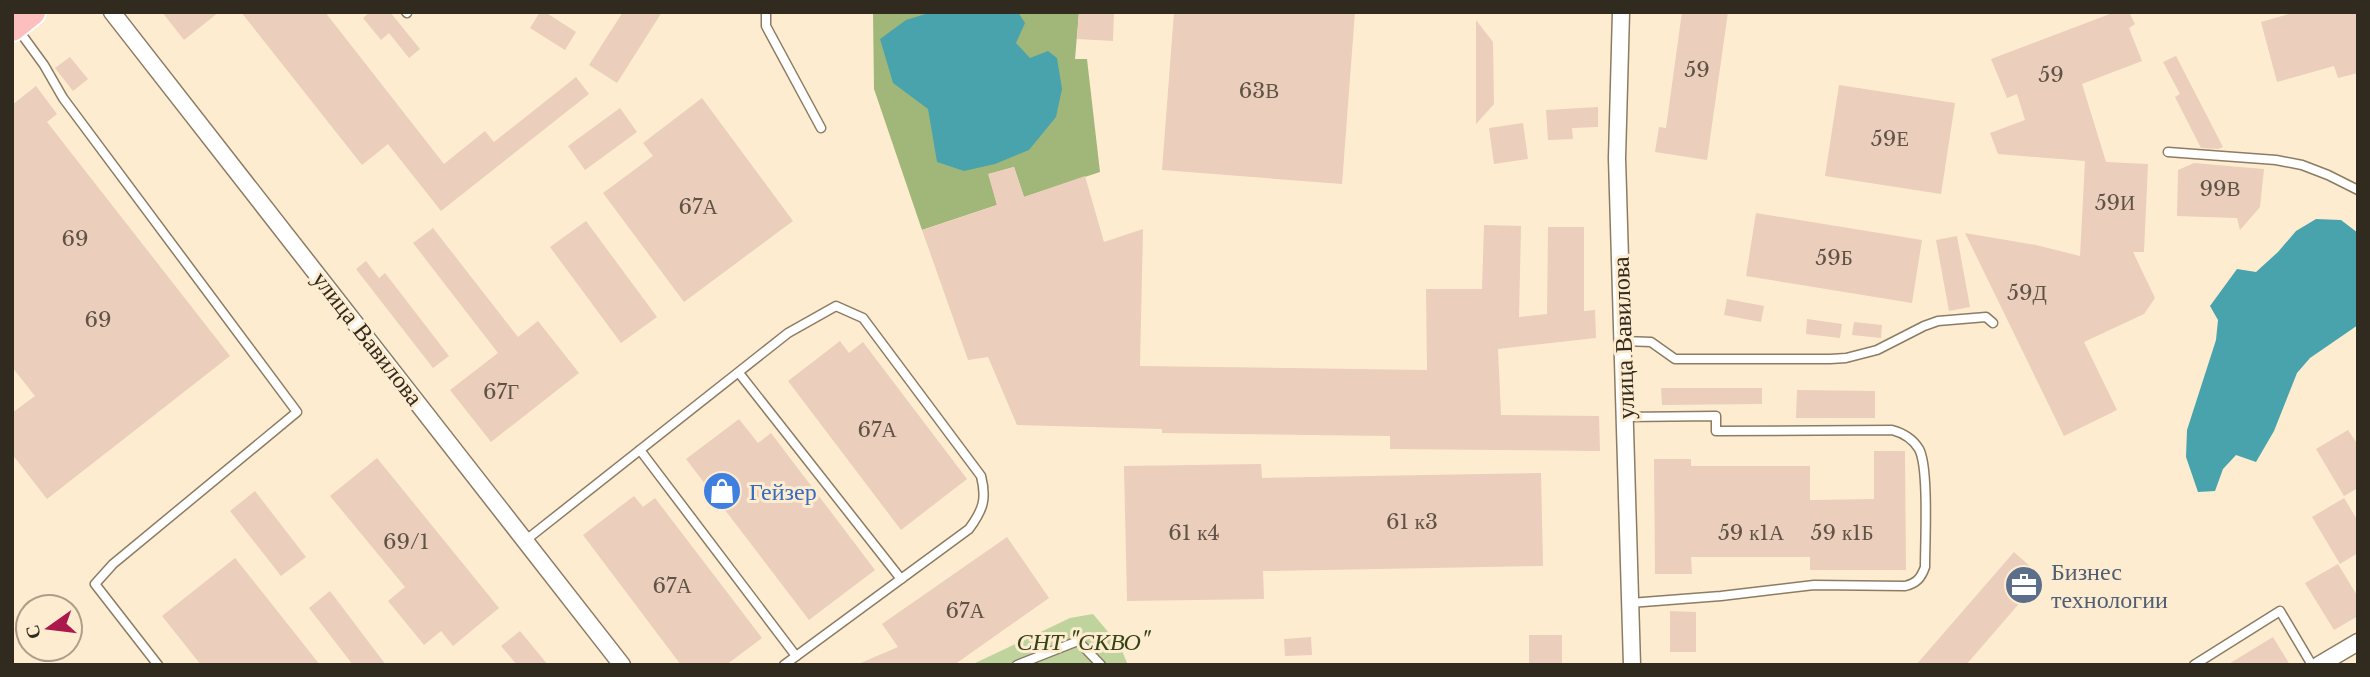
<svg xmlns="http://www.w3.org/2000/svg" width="2370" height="677" font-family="'Libre Baskerville',serif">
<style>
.green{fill:#bfd49c}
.forest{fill:#a1b77a}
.water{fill:#48a3ad}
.building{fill:#ebcebb}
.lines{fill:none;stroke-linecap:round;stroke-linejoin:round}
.service-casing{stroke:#8c7c63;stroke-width:11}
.minor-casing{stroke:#8c7c63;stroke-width:19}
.primary-casing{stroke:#fff;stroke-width:30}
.service{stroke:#fff;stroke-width:8}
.minor{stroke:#fff;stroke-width:16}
.primary{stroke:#fcbfbe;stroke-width:26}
.labels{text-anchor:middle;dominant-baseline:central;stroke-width:6;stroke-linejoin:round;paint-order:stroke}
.number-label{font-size:21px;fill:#5f5346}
.street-label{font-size:24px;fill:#302a1f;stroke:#feecd0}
.shop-label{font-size:24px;fill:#366cbe;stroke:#feecd0;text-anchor:start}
.service-label{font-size:24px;fill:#4e5e75;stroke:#feecd0;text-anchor:start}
.park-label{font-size:24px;font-style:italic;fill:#354417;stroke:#feecd0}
</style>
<rect width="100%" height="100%" fill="#feecd0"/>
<path class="green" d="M1093,614L1120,646L1128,665H971L1070,618Z"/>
<path class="forest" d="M873,12H1079L1075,59H1087L1100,172L1024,197L1014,167L989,174L997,205L922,230L874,89Z"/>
<g class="water">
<path d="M932,12H1018L1025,23L1016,43L1030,58L1048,51L1057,58L1062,89L1056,117L1029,150L995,164L964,171L937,162L928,109L893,83L880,39L906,20Z"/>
<path d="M2316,219L2341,220L2358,233V325L2310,358L2297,373L2274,431L2256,462L2236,455L2223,469L2215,491L2198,492L2186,457L2187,430L2216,340L2218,320L2210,306L2237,269L2256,272L2278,252L2296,231Z"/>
</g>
<g class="building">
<path d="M162,12H219L184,40Z"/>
<path d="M241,12H325L444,164L485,131L494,142L576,77L589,94L441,211L388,144L362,165Z"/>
<path d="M370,12H390L420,49L409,58L389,33L381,40L363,18Z"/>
<path d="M540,12H545L576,32L565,50L530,28Z"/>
<path d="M623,12H662L617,83L589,65Z"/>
<path d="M1079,12H1114L1113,41L1077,39Z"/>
<path d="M1174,12H1355L1342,184L1162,170Z"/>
<path d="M1682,12H1728L1707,160L1655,152L1659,127L1666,128Z"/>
<path d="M2115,12H2129L2135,24L2129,28L2142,61L2082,84L2106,162L2148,164L2144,252H2133L2155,298L2144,314L2084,342L2117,410L2064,436L1965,233L2036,245L2080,256L2085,161L1998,154L1990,133L2025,120L2017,94L2007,98L1991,59Z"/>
<path d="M2296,12H2358V73L2338,78L2334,66L2277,82L2261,22Z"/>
<path d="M1476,20L1493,42L1494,104L1476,124Z"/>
<path d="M2176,56L2223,147L2218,149L2201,148L2175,97L2180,94L2163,62Z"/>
<path d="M70,57L88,79L73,91L55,68Z"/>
<path d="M1839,85L1955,103L1941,194L1825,176Z"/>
<path d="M36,86L57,114L47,122L230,356L47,499L12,454V413L35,396L12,367V105Z"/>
<path d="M702,98L793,221L684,302L603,193L653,156L643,143Z"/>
<path d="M1598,107V127L1572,128L1573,139L1548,140L1546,110Z"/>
<path d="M620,108L637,132L585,170L568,146Z"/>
<path d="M1523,123L1528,159L1494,164L1489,128Z"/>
<path d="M2194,163L2264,169L2260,207L2240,230L2237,218L2177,216L2178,170Z"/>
<path d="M1014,167L1024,197L1085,176L1104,242L1143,229L1140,366L1427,370L1426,289H1482L1484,225L1521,226L1519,317L1547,314L1548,227H1584V311L1595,310L1596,338L1498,349L1501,415L1599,416L1600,451L1390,449V436L1162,433V429L1017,425L988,357L968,360L922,230L997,205L988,174Z"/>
<path d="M1756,213L1922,240L1912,303L1746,276Z"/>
<path d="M586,221L657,317L621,343L550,247Z"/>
<path d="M433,228L518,337L538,321L579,373L491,442L450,390L498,353L413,243Z"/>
<path d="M1957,236L1970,307L1949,311L1936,240Z"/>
<path d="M366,261L379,278L385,273L449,356L433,368L356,269Z"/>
<path d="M1727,299L1764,306L1761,322L1724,315Z"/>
<path d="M1807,319L1842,324L1840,338L1806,334Z"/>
<path d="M1854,322L1882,325L1881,338L1852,335Z"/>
<path d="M840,341L849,353L863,342L967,479L901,530L788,381Z"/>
<path d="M1661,388H1762V404L1662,405Z"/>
<path d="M1797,390L1875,391V418H1796Z"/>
<path d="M739,419L758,443L771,433L875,570L809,620L686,459Z"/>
<path d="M2348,430L2358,445V488L2344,496L2316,449Z"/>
<path d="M1874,451H1905L1906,570H1810V557H1691L1692,574H1655L1654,459H1691V466H1810V500L1874,499Z"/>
<path d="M377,458L499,608L453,646L441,631L424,645L388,601L405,587L330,496Z"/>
<path d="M1261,464L1262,478L1541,473L1543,566L1263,571L1264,599L1127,601L1124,466Z"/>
<path d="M255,491L306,557L281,576L230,511Z"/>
<path d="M634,496L643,507L655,498L762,638L726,665H681L583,535Z"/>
<path d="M2344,498L2358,521V553L2340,564L2312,517Z"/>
<path d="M1007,537L1049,598L954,665H856L898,647L882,624Z"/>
<path d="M2014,552L2042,577L1966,665H1916Z"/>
<path d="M235,558L263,593L320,665H201L162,616Z"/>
<path d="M2338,564L2358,597V616L2334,630L2305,583Z"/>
<path d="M330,591L386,665H353L309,608Z"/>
<path d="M1670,611L1696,612V652H1670Z"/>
<path d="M520,631L548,665H517L501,646Z"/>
<rect x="1529" y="635" width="33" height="30"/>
<path d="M1311,637L1312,655L1285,656L1284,639Z"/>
<path d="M2273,637L2290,665H2227Z"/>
</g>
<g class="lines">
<defs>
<g id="service">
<path d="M406,12L407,13"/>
<path d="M766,12V26L821,128"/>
<path d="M17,28L44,65L63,98L297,412L113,564L95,584L158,665"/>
<path d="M2168,152L2276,160L2302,165L2328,175L2358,190"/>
<path d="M1623,341L1651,342L1675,359H1830L1846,358L1877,350L1924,326L1938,321L1986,317L1993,323"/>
<path d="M739,373L901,579"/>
<path d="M1625,417L1716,416V431L1892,430C1903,433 1913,439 1919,449C1929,467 1925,543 1925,567C1921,578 1917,583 1905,586L1814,585L1721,596L1630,603"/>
<path d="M640,450L796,656"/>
<path d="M526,540L788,333L836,306L863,318L981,476C987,499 983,510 969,529L784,665"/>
<path d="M1017,665L1078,641L1101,665"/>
<path d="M2194,665L2280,611L2312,665"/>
</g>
<g id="minor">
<path d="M112,12L622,665"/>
<path d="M1621,12L1617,158L1632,665"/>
<path d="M2319,665L2358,642"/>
</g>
<path id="primary" d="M12,28L32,12"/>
</defs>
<use href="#service" class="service-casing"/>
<use href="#minor" class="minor-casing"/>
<use href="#primary" class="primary-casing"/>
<use href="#service" class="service"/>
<use href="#minor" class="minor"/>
<use href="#primary" class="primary"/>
</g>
<defs>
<symbol id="shop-disc" viewBox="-11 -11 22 22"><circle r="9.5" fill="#3f7fe0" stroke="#feecd0"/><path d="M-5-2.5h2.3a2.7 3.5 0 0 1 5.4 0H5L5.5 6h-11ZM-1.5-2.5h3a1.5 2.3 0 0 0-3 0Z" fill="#fff"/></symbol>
<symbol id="office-disc" viewBox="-11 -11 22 22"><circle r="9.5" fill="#5c6f8a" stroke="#feecd0"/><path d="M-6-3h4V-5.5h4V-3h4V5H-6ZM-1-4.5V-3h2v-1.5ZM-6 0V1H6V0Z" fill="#fff"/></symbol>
</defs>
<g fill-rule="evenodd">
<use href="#shop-disc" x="700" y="469" width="44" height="44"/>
<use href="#office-disc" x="2002" y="563" width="44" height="44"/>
</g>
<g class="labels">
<g class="number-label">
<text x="1697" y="70">59</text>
<text x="2051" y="75">59</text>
<text x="1259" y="91">63В</text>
<text x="1890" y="139">59Е</text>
<text x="2220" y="189">99В</text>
<text x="2115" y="203">59И</text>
<text x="698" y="207">67А</text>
<text x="75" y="239">69</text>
<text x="1834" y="258">59Б</text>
<text x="2027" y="293">59Д</text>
<text x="98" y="320">69</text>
<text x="501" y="392">67Г</text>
<text x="877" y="430">67А</text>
<text x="1412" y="522">61 к3</text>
<text x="1194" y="533">61 к4</text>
<text x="1751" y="533">59 к1А</text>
<text x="1842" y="533">59 к1Б</text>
<text x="406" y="542">69/1</text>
<text x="672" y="586">67А</text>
<text x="965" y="611">67А</text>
</g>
<g class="street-label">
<text transform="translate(368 338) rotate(52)">улица Вавилова</text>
<text transform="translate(1623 338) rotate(-92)">улица Вавилова</text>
</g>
<g class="shop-label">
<text x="749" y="491">Гейзер</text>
</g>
<g class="service-label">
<text x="2051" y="571">Бизнес<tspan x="2051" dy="28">технологии</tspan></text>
</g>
<g class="park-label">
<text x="1083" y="641">СНТ "СКВО"</text>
</g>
</g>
<rect width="2370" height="677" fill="none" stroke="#302a1f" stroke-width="28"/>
<g transform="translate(49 628) rotate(256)"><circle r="33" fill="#feecd0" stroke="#ac9e89" stroke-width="2"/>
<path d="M0-5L12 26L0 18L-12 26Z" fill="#ab184c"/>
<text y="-10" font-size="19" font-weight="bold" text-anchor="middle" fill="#302a1f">С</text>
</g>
</svg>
